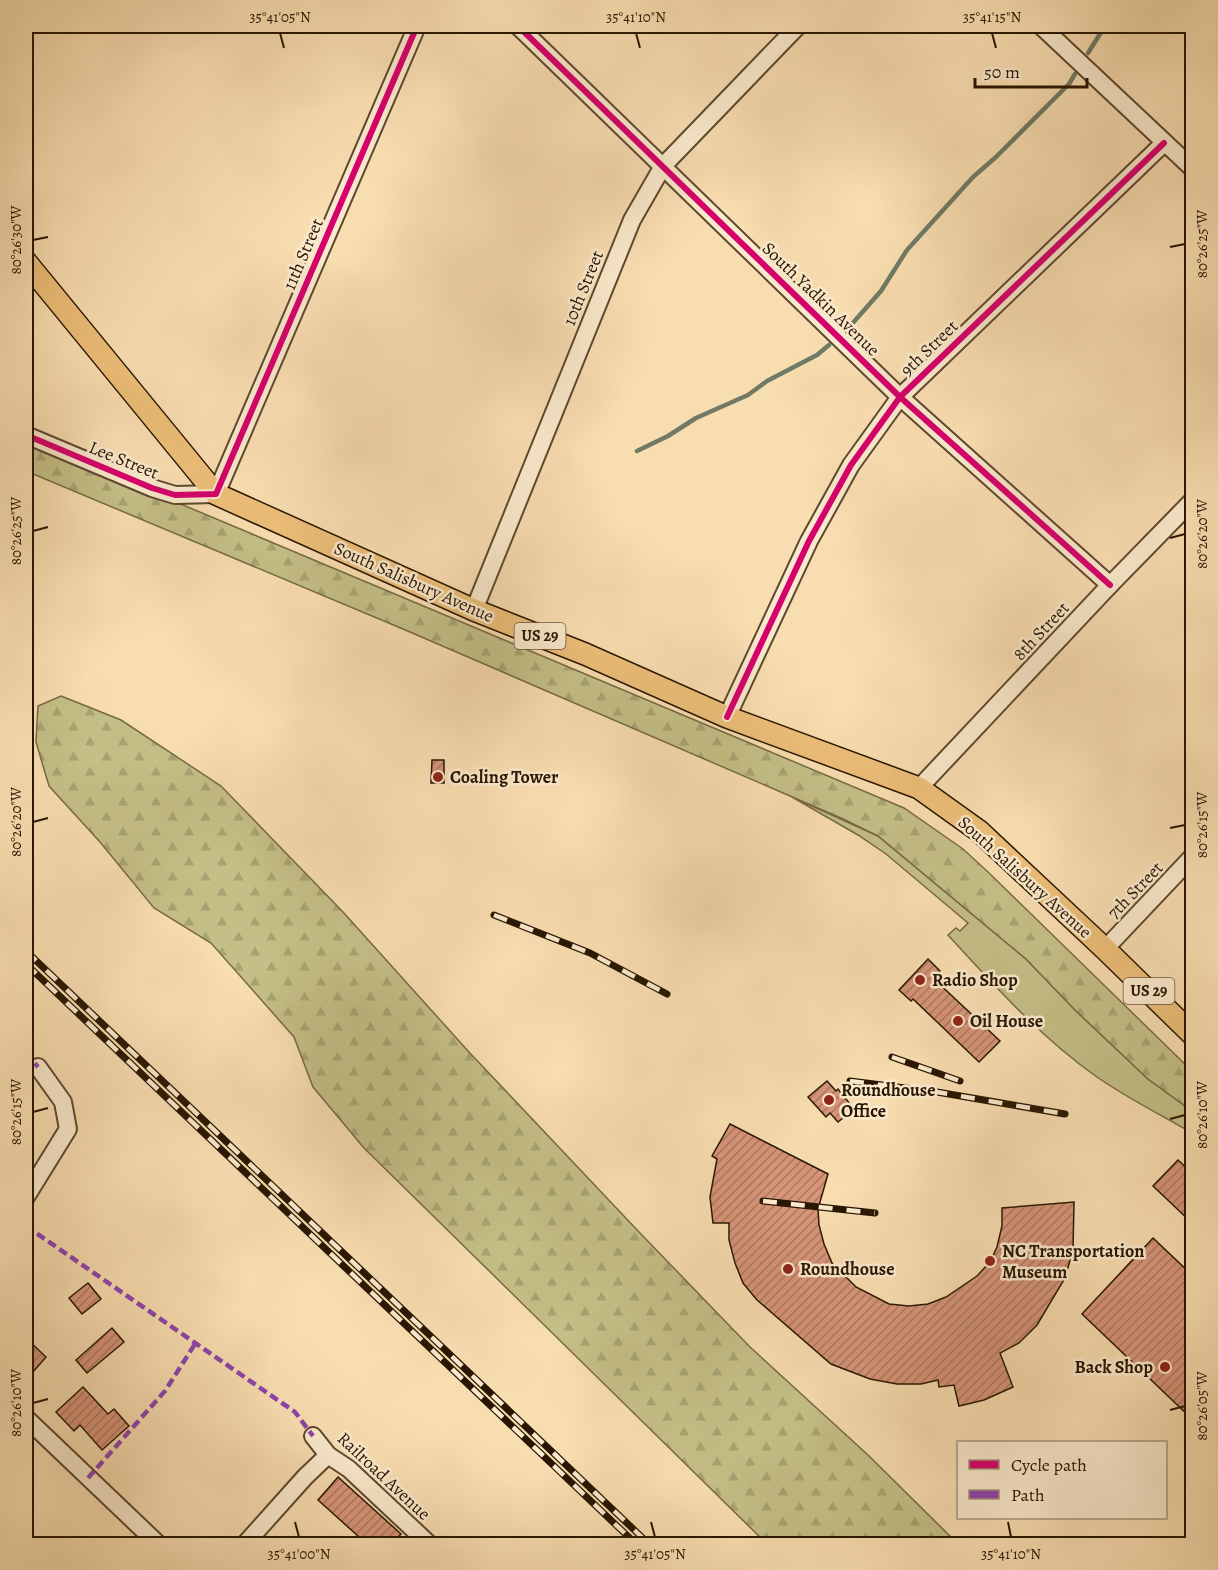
<svg xmlns="http://www.w3.org/2000/svg" width="1218" height="1570" font-family="Alegreya,serif">
<style>
.green{fill:#c4bf86;stroke:#766a44;stroke-width:1.5}
.forest{fill:url(#forest-firs);stroke:#766a44;stroke-width:1.5}
.lines{fill:none;stroke-linecap:round;stroke-linejoin:round}
.stream{stroke:#707a64;stroke-width:4.5}
.building{fill:url(#building-hatch);stroke:#291602;stroke-width:1.5}
.minor-casing{stroke:#5d482e;stroke-width:20}
.major-casing{stroke:#291602;stroke-width:24}
.minor{stroke:#fae9cc;stroke-width:16}
.major{stroke:#ecbe78;stroke-width:21}
.rail-casing{stroke:#291602;stroke-width:7}
.rail{stroke:#fae9cc;stroke-width:4.5;stroke-dasharray:14;stroke-linecap:butt}
.quiet{stroke:#8e44ad;stroke-width:4.5;stroke-dasharray:9 4.5;stroke-linecap:butt}
.cycleway-casing{stroke:#fae9cc;stroke-width:10}
.cycleway{stroke:#d6006c;stroke-width:6}
.ticks{fill:none;stroke:#291602;stroke-width:2}
.poi-dot{fill:#8f2418;stroke:#fae9cc;stroke-width:2}
.labels{text-anchor:middle;dominant-baseline:central;stroke-width:5;stroke-linejoin:round;paint-order:stroke}
.shield{fill:#fae9cc;stroke:#68553f;stroke-width:1.5}
.shield-label{font-size:16px;font-weight:bold;fill:#291602}
.street-label{font-size:18px;fill:#291602;stroke:#fae9cc}
.poi-label{font-size:18px;font-weight:bold;fill:#291602;stroke:#fae9cc;text-anchor:start}
.neatline{fill:none;stroke:#291602;stroke-width:2}
.ticks-label{font-size:15px;text-anchor:middle;fill:#291602}
</style>
<defs>
<pattern id="forest-firs" width="22" height="20" patternUnits="userSpaceOnUse" patternTransform="scale(1.5)"><rect width="22" height="20" fill="#c4bf86"/><path d="M5 1l3.5 6h-7zM16 11l3.5 6h-7z" fill="#a8a372"/></pattern>
<pattern id="building-hatch" width="6" height="6" patternUnits="userSpaceOnUse" patternTransform="scale(1.5)"><rect width="6" height="6" fill="#d69478"/><path d="M-1 1l2-2M0 6l6-6M5 7l2-2" fill="none" stroke="#ae7860"/></pattern>
</defs>
<rect width="100%" height="100%" fill="#f8ddb0"/>
<filter id="stains"><feTurbulence type="fractalNoise" baseFrequency=".00333" numOctaves="4"/><feColorMatrix values="0 0 0 0 .2 0 0 0 0 .09 0 0 0 0 .02 0 0 0 .5 -.17"/></filter>
<radialGradient id="worn" r=".72"><stop offset=".6" stop-color="#630" stop-opacity="0"/><stop offset="1" stop-color="#630" stop-opacity=".3"/></radialGradient>
<path class="green" d="M792,797L878,836L1026,959L1075,1010L1148,1079L1192,1111V1133C1161,1115 1127,1098 1097,1077C1041,1038 994,985 948,935L956,928L960,931L968,923L886,854L858,835Z"/>
<g class="forest">
<path d="M26,439L904,808L963,849L988,872L1192,1071V1111L1148,1079L1075,1010L1026,959L878,836L841,818L403,629L26,471Z"/>
<path d="M61,696L121,720L221,786L343,912L468,1051L639,1232L750,1347L868,1455L958,1544H767L364,1148L313,1087L294,1037L211,943L154,908L100,842L49,786L36,742L38,706Z"/>
</g>
<g class="lines">
<g class="stream">
<path d="M1088,53L1105,26"/>
<path d="M844,333L881,291L907,250L973,177L996,157L1069,84L1075,74"/>
<path d="M637,451L668,436L696,418L748,395L767,381L817,355L829,345"/>
</g>
</g>
<g class="building">
<path d="M432,760H444V783H431Z"/>
<path d="M928,959L940,971L933,978L1000,1041L979,1062L913,999L911,1001L899,990Z"/>
<path d="M827,1081L836,1091L838,1089L854,1109L838,1122L830,1113L826,1117L808,1097Z"/>
<path d="M730,1124L828,1174L818,1209L819,1225L824,1244L832,1263L856,1287L889,1304L909,1306L928,1304L946,1297L977,1276L990,1262L997,1247L1002,1226V1208L1074,1202L1073,1250L1065,1278L1037,1325L1019,1343L1000,1353L1013,1387L984,1400L959,1406L954,1385L939,1387L938,1380L921,1384H897L870,1379L831,1364L757,1300L743,1283L735,1263L729,1240V1223H713L710,1197L717,1159L712,1156Z"/>
<path d="M1178,1160L1192,1173V1223L1153,1186Z"/>
<path d="M1153,1238L1192,1275V1419L1082,1314Z"/>
<path d="M88,1283L101,1299L82,1314L69,1298Z"/>
<path d="M112,1328L124,1342L87,1373L76,1360Z"/>
<path d="M26,1338L46,1357L26,1380Z"/>
<path d="M83,1387L108,1414L114,1409L129,1426L102,1450L80,1425L74,1431L56,1412Z"/>
<path d="M338,1477L401,1534L391,1545H368L318,1500Z"/>
</g>
<g class="lines">
<defs>
<g id="minor">
<path d="M518,26L900,397L1110,585"/>
<path d="M1041,26L1192,168"/>
<path d="M26,435L152,488L175,495L216,494L417,26"/>
<path d="M474,610L632,220L663,166L798,26"/>
<path d="M727,717L809,541L851,465L900,397L1164,143"/>
<path d="M919,788L1110,585L1192,501"/>
<path d="M1105,949L1192,857"/>
<path d="M26,1197L68,1129L63,1102L38,1067"/>
<path d="M26,1418L158,1544"/>
<path d="M313,1436L328,1455L349,1469L429,1544"/>
<path d="M245,1544L305,1477L328,1455"/>
</g>
<path id="major" d="M26,262L216,494L474,610L585,654L727,717L919,788L979,831L1105,949L1192,1034"/>
</defs>
<use href="#minor" class="minor-casing"/>
<use href="#major" class="major-casing"/>
<use href="#minor" class="minor"/>
<use href="#major" class="major"/>
<defs>
<g id="rail">
<path d="M494,915L590,953L667,994"/>
<path d="M26,951L649,1544"/>
<path d="M26,964L636,1544"/>
<path d="M892,1057L960,1081"/>
<path d="M850,1081L937,1092L1065,1114"/>
<path d="M763,1201L875,1213"/>
</g>
</defs>
<use href="#rail" class="rail-casing"/>
<use href="#rail" class="rail"/>
<g class="quiet">
<path d="M26,1053L38,1067"/>
<path d="M26,1226L295,1412L313,1436"/>
<path d="M88,1478L165,1391L195,1344"/>
</g>
<defs>
<g id="cycleway">
<path d="M518,26L900,397L1110,585"/>
<path d="M26,435L152,488L175,495L216,494L417,26"/>
<path d="M727,717L809,541L851,465L900,397L1164,143"/>
</g>
</defs>
<use href="#cycleway" class="cycleway-casing"/>
<use href="#cycleway" class="cycleway"/>
</g>
<path class="ticks" d="M280,33L284,48M636,33L640,48M992,33L996,48M33,240L48,237M1170,247L1185,244M33,531L48,527M1170,538L1185,534M33,822L48,818M1170,828L1185,825M33,1112L48,1108M1170,1119L1185,1115M33,1403L48,1399M1170,1410L1185,1406M295,1522L299,1537M651,1522L655,1537M1008,1522L1011,1537"/>
<g class="poi-dot">
<circle cx="438" cy="777" r="6"/>
<circle cx="920" cy="980" r="6"/>
<circle cx="958" cy="1021" r="6"/>
<circle cx="829" cy="1100" r="6"/>
<circle cx="990" cy="1261" r="6"/>
<circle cx="788" cy="1269" r="6"/>
<circle cx="1165" cy="1367" r="6"/>
</g>
<g class="labels">
<g class="shield">
<rect x="514.5" y="623" width="51" height="26" rx="4.5"/>
<rect x="1123.5" y="978" width="51" height="26" rx="4.5"/>
</g>
<g class="shield-label">
<text x="540" y="636">US 29</text>
<text x="1149" y="991">US 29</text>
</g>
<g class="street-label">
<text transform="translate(303 254) rotate(-67)">11th Street</text>
<text transform="translate(583 288) rotate(-68)">10th Street</text>
<text transform="translate(821 299) rotate(44)">South Yadkin Avenue</text>
<text transform="translate(929 348) rotate(-44)">9th Street</text>
<text transform="translate(124 460) rotate(22)">Lee Street</text>
<text transform="translate(414 582) rotate(24)">South Salisbury Avenue</text>
<text transform="translate(1041 631) rotate(-47)">8th Street</text>
<text transform="translate(1025 877) rotate(42)">South Salisbury Avenue</text>
<text transform="translate(1135 890) rotate(-46)">7th Street</text>
<text transform="translate(384 1476) rotate(43)">Railroad Avenue</text>
</g>
<g class="poi-label">
<text x="450" y="777">Coaling Tower</text>
<text x="932" y="980">Radio Shop</text>
<text x="970" y="1021">Oil House</text>
<text x="841" y="1090">Roundhouse<tspan x="841" dy="21">Office</tspan></text>
<text x="1002" y="1251">NC Transportation<tspan x="1002" dy="21">Museum</tspan></text>
<text x="800" y="1269">Roundhouse</text>
<text x="1153" y="1367" text-anchor="end">Back Shop</text>
</g>
</g>
<rect width="1218" height="1570" fill="none" stroke="#f8ddb0" stroke-width="66"/>
<rect x="957" y="1441" width="210" height="78" fill="#fae9cc" stroke="#a6957b" stroke-width="1.5"/>
<rect x="969" y="1460" width="30" height="9" fill="#d6006c" stroke="#a6957b" stroke-width="1.5"/>
<text x="1011" y="1471" font-size="18" fill="#291602">Cycle path</text>
<rect x="969" y="1490" width="30" height="9" fill="#8e44ad" stroke="#a6957b" stroke-width="1.5"/>
<text x="1011" y="1501" font-size="18" fill="#291602">Path</text>
<path d="M975 78v9h112v-9" fill="none" stroke="#291602" stroke-width="3"/>
<text x="984" y="78" font-size="18" fill="#291602" stroke="#fae9cc" stroke-width="4.5" paint-order="stroke">50 m</text>
<rect x="33" y="33" width="1152" height="1504" class="neatline"/>
<g class="ticks-label">
<text x="280" y="22">35°41'05"N</text>
<text x="636" y="22">35°41'10"N</text>
<text x="992" y="22">35°41'15"N</text>
<text transform="translate(16 240) rotate(-90)" y="5">80°26'30"W</text>
<text transform="translate(1202 244) rotate(-90)" y="5">80°26'25"W</text>
<text transform="translate(16 531) rotate(-90)" y="5">80°26'25"W</text>
<text transform="translate(1202 534) rotate(-90)" y="5">80°26'20"W</text>
<text transform="translate(16 822) rotate(-90)" y="5">80°26'20"W</text>
<text transform="translate(1202 825) rotate(-90)" y="5">80°26'15"W</text>
<text transform="translate(16 1112) rotate(-90)" y="5">80°26'15"W</text>
<text transform="translate(1202 1115) rotate(-90)" y="5">80°26'10"W</text>
<text transform="translate(16 1403) rotate(-90)" y="5">80°26'10"W</text>
<text transform="translate(1202 1406) rotate(-90)" y="5">80°26'05"W</text>
<text x="299" y="1559">35°41'00"N</text>
<text x="655" y="1559">35°41'05"N</text>
<text x="1011" y="1559">35°41'10"N</text>
</g>
<rect width="100%" height="100%" filter="url(#stains)"/>
<rect width="100%" height="100%" fill="url(#worn)"/>
</svg>
